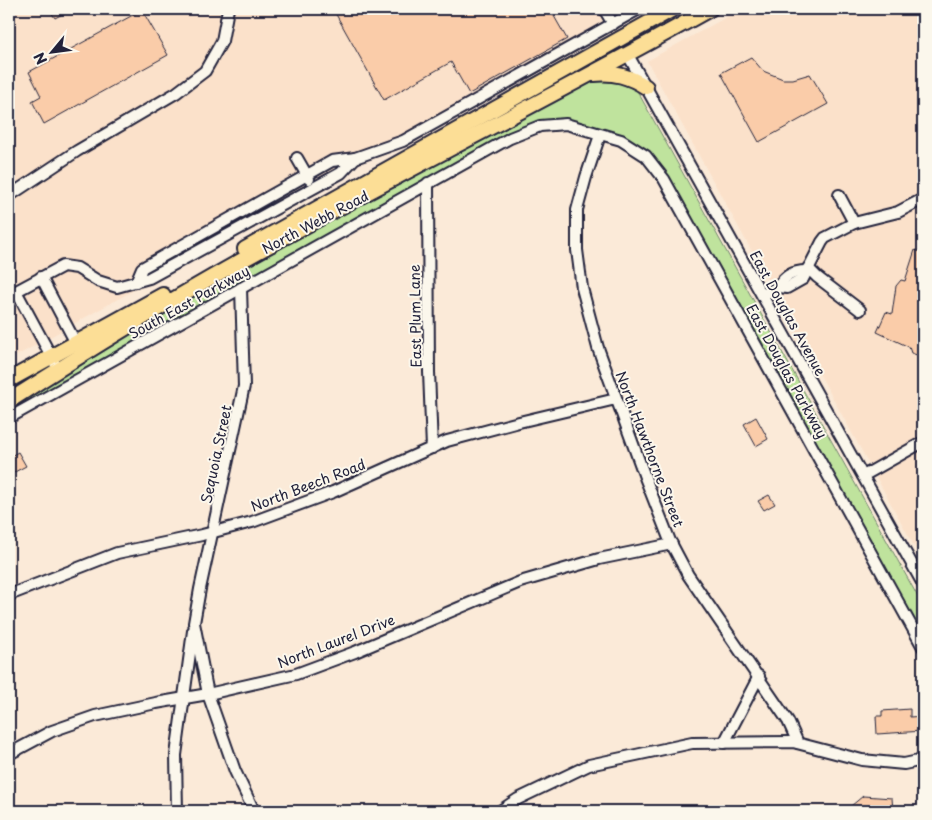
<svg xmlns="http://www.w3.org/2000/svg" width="932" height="820" font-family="'Playpen Sans',sans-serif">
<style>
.built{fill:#fbe1ca}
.green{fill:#bfe39d;stroke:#70826c}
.building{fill:#facca9;stroke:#22223b}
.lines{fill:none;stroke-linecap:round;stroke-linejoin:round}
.minor-casing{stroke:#22223b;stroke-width:14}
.major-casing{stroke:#22223b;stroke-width:18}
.minor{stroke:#fbf7ec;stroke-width:10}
.major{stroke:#fcde96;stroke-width:14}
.labels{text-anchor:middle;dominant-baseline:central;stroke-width:4;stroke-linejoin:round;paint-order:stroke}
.street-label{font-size:14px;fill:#22223b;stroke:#fbf7ec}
</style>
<rect width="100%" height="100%" fill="#fbead8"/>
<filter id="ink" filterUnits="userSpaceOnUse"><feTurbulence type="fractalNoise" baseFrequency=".02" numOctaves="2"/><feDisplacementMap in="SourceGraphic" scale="10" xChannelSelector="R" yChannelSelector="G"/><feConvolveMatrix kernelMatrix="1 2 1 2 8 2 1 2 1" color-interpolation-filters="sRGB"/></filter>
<g filter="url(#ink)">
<g class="built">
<path d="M9,9H637L9,360Z"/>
<path d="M741,9H923V562L647,61Z"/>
</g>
<path class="green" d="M606,77L633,85L639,94L923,606V640L675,190L620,136L537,123L518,129L9,416V407L129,333L433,164L593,81Z"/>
<g class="building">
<path d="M49,9H72L55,18Z"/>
<path d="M333,9H550L567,39L469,94L451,62L384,100Z"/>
<path d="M142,10L168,55L44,124L32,101L41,96L29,72Z"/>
<path d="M751,57L763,71L783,79H793L810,74L828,104L759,142L721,73Z"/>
<path d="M915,250L923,253V357L911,353L909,347L877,332L886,312L892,314L896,286L901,280L905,281Z"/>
<path d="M756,417L768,439L756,446L744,424Z"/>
<path d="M18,452L26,466L9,475V457Z"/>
<path d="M769,495L775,504L764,510L758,501Z"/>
<path d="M910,709V717L923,716V731L877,734L876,716H882V711Z"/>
<path d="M863,796L892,798L893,811H845Z"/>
</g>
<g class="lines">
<defs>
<g id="minor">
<path d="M604,9L613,24"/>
<path d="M628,55L923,584"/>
<path d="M600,135L586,177L577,210V250L582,288L598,348L646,480L670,541L688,575L788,721L798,743"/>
<path d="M297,158L309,179"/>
<path d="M355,158L403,141L639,9"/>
<path d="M428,183L429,372L432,448"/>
<path d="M839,195L854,223"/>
<path d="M9,196L77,151L176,93L205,71L222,41L228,9"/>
<path d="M808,268L817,277L860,310"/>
<path d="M41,277L79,349"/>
<path d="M778,287C784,276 793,271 806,271"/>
<path d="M241,288L244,386L200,589L194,623L208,694L235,771L254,811"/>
<path d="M16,291L58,369"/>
<path d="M9,295L63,266L77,268L98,281L117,287L149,278L341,173L355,158L332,161L142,268L136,282"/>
<path d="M763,295L778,287L787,288L803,279L822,242L825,238L854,223L898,212L923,199"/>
<path d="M9,418L510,138L540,126L566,124L621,140L646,156L664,179L923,647"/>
<path d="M863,476L923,442"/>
<path d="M9,595L117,553L202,535L252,522L333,492L447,441L519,422L616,399"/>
<path d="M724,743L759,676"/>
<path d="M9,754L52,731L95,716L156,703L208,694L296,674L355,652L520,582L599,559L672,544"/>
<path d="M177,811L176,755L193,631"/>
<path d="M500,811L518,799L589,765L692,743L793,742L862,760L904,764L923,760"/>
</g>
<g id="major">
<path d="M594,74C614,72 629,76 646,87"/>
<path d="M245,249L673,9"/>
<path d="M9,380L163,295"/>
<path d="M9,401C84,353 160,306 237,263C394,176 554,96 710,9"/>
</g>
</defs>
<use href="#minor" class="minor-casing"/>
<use href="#major" class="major-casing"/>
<use href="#minor" class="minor"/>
<use href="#major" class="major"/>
</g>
</g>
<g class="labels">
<g class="street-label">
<text transform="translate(315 222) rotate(-28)">North Webb Road</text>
<text transform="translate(189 302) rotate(-29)">South East Parkway</text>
<text transform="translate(788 313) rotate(61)">East Douglas Avenue</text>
<text transform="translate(415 316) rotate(-91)">East Plum Lane</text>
<text transform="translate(787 371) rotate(61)">East Douglas Parkway</text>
<text transform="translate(650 449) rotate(69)">North Hawthorne Street</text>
<text transform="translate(216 454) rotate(-78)">Sequoia Street</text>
<text transform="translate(308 485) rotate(-21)">North Beech Road</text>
<text transform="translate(336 641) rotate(-21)">North Laurel Drive</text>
</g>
</g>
<rect width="932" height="820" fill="none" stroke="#fbf7ec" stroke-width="30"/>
<rect x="15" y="15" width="902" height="790" fill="none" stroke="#22223b" stroke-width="2" filter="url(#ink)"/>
<g transform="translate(52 52) rotate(241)" stroke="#fbf7ec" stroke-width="4" paint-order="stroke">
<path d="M0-4L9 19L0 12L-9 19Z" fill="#22223b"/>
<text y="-8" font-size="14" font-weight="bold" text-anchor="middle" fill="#22223b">N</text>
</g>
</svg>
